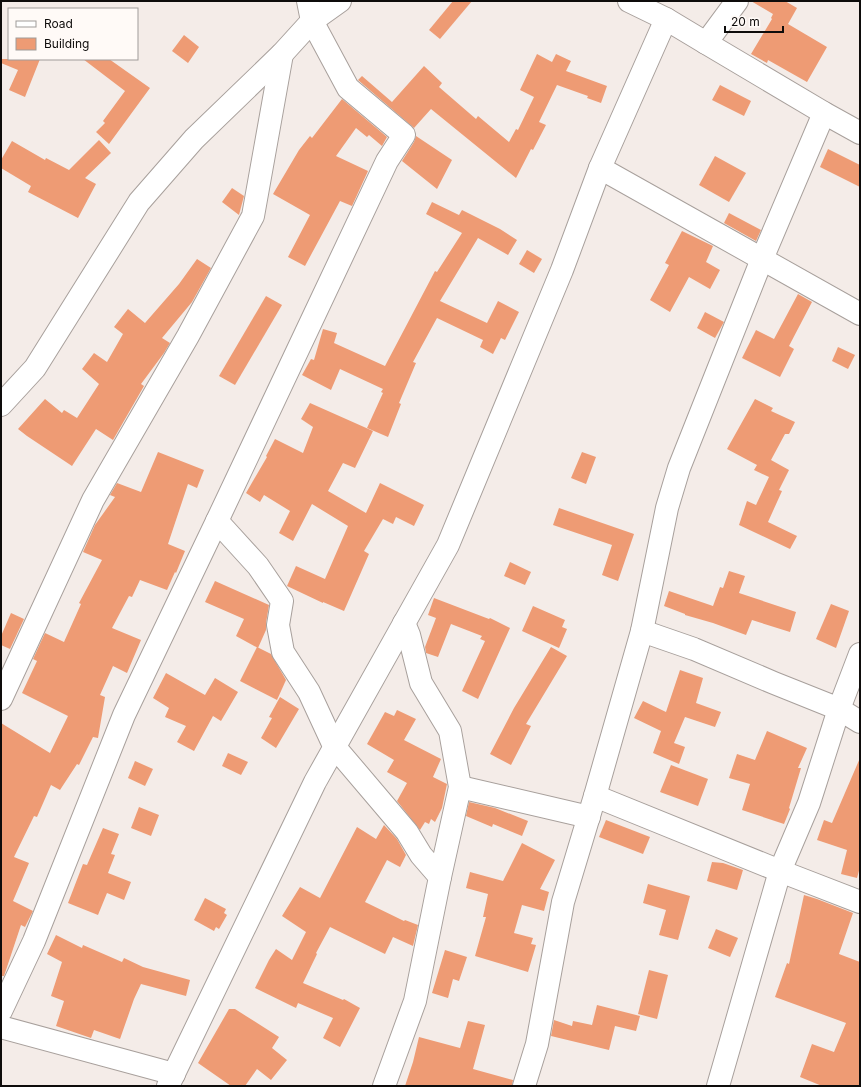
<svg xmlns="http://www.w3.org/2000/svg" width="861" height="1087" font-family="Inter,sans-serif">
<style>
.building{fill:#ee9b74}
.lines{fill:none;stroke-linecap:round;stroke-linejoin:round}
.minor-casing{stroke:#a8a09c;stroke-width:24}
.minor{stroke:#fff;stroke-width:22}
</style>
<rect width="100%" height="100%" fill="#f4ece8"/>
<g class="building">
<path d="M453,1H472L440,39L429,30Z"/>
<path d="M751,1H785L797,8L788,24L827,47L807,82L768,60L767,63L751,54L772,19L771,18L773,14Z"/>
<path d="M184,35L199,47L188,63L172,51Z"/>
<path d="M537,54L552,62L556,54L571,61L566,71L607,86L601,103L587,98L588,96L557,85L539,122L546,125L533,150L531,149L516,178L431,109L414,128L358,80L362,76L392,102L424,66L442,83L439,87L476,119L478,116L509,142L516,129L518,130L534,97L520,90Z"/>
<path d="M1,59H40L25,97L9,90L18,70L1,63Z"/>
<path d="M83,59H109L150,88L109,144L96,132L105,123L103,121L125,91Z"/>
<path d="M720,85L751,101L744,116L712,100Z"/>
<path d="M342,99L387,137L382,146L369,135L367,137L356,128L336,156L368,171L352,206L340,201L305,266L288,257L310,215L273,194L299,150L310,136L312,138Z"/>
<path d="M416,136L452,160L437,189L402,161L414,142Z"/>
<path d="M99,140L111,153L85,178L96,184L78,218L28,192L31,186L1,168V160L12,141L45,160L46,158L69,170Z"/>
<path d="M828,149L860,165V187L820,167Z"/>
<path d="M715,156L746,173L729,202L699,185Z"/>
<path d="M232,188L244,196L239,215L222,202Z"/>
<path d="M432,202L459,215L462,210L500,229L517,240L508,255L478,238L440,301L487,323L498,301L519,312L505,340L501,338L493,354L480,347L483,340L437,318L413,362L416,363L399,403L401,404L388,437L367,428L383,393L381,392L383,389L340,369L331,390L302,375L311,359L314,360L323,329L337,333L334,343L385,366L435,271L437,272L462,233L426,214Z"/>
<path d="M729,213L761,230L756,241L724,223Z"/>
<path d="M682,231L713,246L706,262L720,270L710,289L689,277L670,312L650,300L669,265L665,263Z"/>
<path d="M527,250L542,259L534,273L519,264Z"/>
<path d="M197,259L211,268L192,302L162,338L170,343L164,353L141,384L144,386L113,440L96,429L72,466L27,436L18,429L45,399L62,413L64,410L77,418L99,384L82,369L94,353L107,362L123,334L114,327L128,309L145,323L179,284Z"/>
<path d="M798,294L812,302L789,346L794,349L780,377L742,358L756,330L774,339Z"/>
<path d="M266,296L282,305L235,385L219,376Z"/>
<path d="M705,312L724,322L715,338L697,328Z"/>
<path d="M838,347L855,355L848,369L832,361Z"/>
<path d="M755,399L773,408L771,411L795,422L789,434H785L771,460L789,470L779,490L782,491L768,522L797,536L790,549L739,525L747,501L756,505L769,477L754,470L757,465L727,449Z"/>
<path d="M310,403L373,431L355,468L343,463L328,491L366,513L380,483L424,505L414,526L396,517L393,524L383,519L364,551L369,554L344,611L323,602V603L287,586L296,566L325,579L348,526L312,504L293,541L279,533L290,511L264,495L260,502L246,493L267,457L266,456L275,439L303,453L313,427L301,419Z"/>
<path d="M158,452L204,470L197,488L188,484L168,544L185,551L176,573L175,572L167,590L140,580L132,597L129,596L112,628L141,640L127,673L113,666L100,695L105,697L98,738L93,737L79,765L77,764L60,790L51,785L37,817L34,816L14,857L29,863L13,901L33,911L25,927L21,925L4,976H1V723L50,753L68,716L22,693L37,661L33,659L45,633L64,642L81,604L79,603L102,560L83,552L95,525L115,497L110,495L117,483L141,492Z"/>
<path d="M582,452L596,457L586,484L571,478Z"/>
<path d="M559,508L634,534L618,581L602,575L612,545L553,525Z"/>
<path d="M510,562L531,572L525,585L504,576Z"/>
<path d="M729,571L745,576L739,593L796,612L790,632L752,620L746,635L713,623L685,615V614L664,606L669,591L713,606L720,587L723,588Z"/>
<path d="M215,581L269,605L266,623V630L258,648L236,636L244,619L205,602Z"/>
<path d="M434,598L489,619L490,618L510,628L478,699L462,691L485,641L480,639L482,636L451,624L438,657L426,653L425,647L436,618L428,615Z"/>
<path d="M831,604L849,611L836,648L816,639Z"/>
<path d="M533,606L565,620L562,627L567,629L559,648L522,631Z"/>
<path d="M11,613L24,619L10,649L1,645V636Z"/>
<path d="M257,647L271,654L286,680L277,700L240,681Z"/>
<path d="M551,647L567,656L526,724L531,726L511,765L490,754L514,708Z"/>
<path d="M680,670L703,678L696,703L721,712L715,727L685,717L674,743L685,747L679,764L653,753L661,731L634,718L643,701L666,712Z"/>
<path d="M166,673L205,695L215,678L238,692L221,721L213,716L194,751L177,742L186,726L165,717L169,708L153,698Z"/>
<path d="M280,697L299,709L276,748L261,738L272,718L269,717Z"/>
<path d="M397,710L416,719L404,740L441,759L433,777L447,784L442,808L435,822L431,819L429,824L425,822L420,830L397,801L407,783L387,772L394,760L367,744L385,712L394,716Z"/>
<path d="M767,731L807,748L798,768H801L789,808L790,809L784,824L742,810L750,784L729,778L737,754L755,760Z"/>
<path d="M228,753L248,762L241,775L222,766Z"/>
<path d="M860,758V867L857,878L841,874L847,850L817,840L824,820L832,823Z"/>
<path d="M135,761L153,769L145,786L128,778Z"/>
<path d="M671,765L708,779L698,806L660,792Z"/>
<path d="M469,802L495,808L528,821L522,836L493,824L492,827L466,816Z"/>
<path d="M139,807L159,815L151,836L131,828Z"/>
<path d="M606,820L650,837L643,854L599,837Z"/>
<path d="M384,825L397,839L406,855L400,867L387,860L365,902L404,921L405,920L418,925L413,946L393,937L385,954L330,927L316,953L317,954L303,983L343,1000L344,999L360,1008L340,1047L323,1038L333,1018L298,1003L296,1008L255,988L269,960L276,949L292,960L306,932L282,916L300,887L320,898L357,827L376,839Z"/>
<path d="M103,828L119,834L111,854L115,855L108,873L131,882L124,900L107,893L98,915L68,903L83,864L87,865Z"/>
<path d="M522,843L555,860L540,889L549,892L544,911L522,905L514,933L533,938L531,944L536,945L528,972L475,956L486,917H483L488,894L466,888L470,872L503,881Z"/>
<path d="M712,862L723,863L743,870L737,890L707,881Z"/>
<path d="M648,884L690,896L678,940L659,935L666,910L643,903Z"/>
<path d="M804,895L817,899L853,913L839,954L860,962V1086H822L800,1077L812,1044L834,1052L846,1023L775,997L787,963L789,964Z"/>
<path d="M205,898L226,909L224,913L227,915L219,929L216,927L214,931L194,920Z"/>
<path d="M716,929L738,938L730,957L708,948Z"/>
<path d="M56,935L82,948L83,945L122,962L124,958L143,967L190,980L186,996L141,984L134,999L120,1039L94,1030L91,1038L56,1026L64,1001L51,996L62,962L47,954Z"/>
<path d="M445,950L467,957L459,981L453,979L448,998L432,993Z"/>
<path d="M649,970L668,975L657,1019L638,1014Z"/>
<path d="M597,1005L640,1016L636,1031L615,1026L609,1050L551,1036L554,1020L572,1026L573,1021L592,1025Z"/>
<path d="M229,1009H235L279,1037L272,1048L287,1060L271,1080L257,1069L245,1086H231L198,1063Z"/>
<path d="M468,1021L485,1025L473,1069L513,1080L512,1086H405L413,1062L419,1037L460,1048Z"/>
</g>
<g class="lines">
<defs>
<g id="minor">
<path d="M629,1L666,19"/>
<path d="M706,43L824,113L860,133"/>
<path d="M600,168L860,314"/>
<path d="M1,405L35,368L139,202L194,139L282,54L312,21L340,1"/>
<path d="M217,521L258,566L282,601L278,625L283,652L309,692L334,746L407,832L421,855L440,877L415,1001L384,1086"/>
<path d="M404,623L409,635L421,683L450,731L460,787L440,877"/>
<path d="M642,631L694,649L774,683L839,709L860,654"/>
<path d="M1,699L93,500L188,336L253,216L282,54"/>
<path d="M460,787L589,817"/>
<path d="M595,796L780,871L860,902"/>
<path d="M1,1011L34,941L124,715L217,521L387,161L404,135L348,88L312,21L308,1"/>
<path d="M1,1027L174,1074"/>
<path d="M168,1086L315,782L448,545L562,270L600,168L666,19L706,43L737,1"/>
<path d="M524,1086L537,1044L563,902L595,796L642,631L667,508L679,468L762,259L824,113"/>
<path d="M718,1086L780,871L809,803L839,709L860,722"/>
</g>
</defs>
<use href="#minor" class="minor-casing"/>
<use href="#minor" class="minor"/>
</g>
<rect width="861" height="1087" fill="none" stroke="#0e0c0b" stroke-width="4"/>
<rect x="8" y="8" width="130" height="52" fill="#fffaf7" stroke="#9f9b99"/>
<rect x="16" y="21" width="20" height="6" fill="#ffffff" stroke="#9f9b99"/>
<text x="44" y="28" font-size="12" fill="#0e0c0b">Road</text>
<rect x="16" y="38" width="20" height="12" fill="#ee9b74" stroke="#9f9b99"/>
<text x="44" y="48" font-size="12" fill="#0e0c0b">Building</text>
<path d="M725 26v6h58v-6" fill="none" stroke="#0e0c0b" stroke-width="2"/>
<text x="731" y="26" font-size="12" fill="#0e0c0b" stroke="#fffaf7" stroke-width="3" paint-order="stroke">20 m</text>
</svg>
